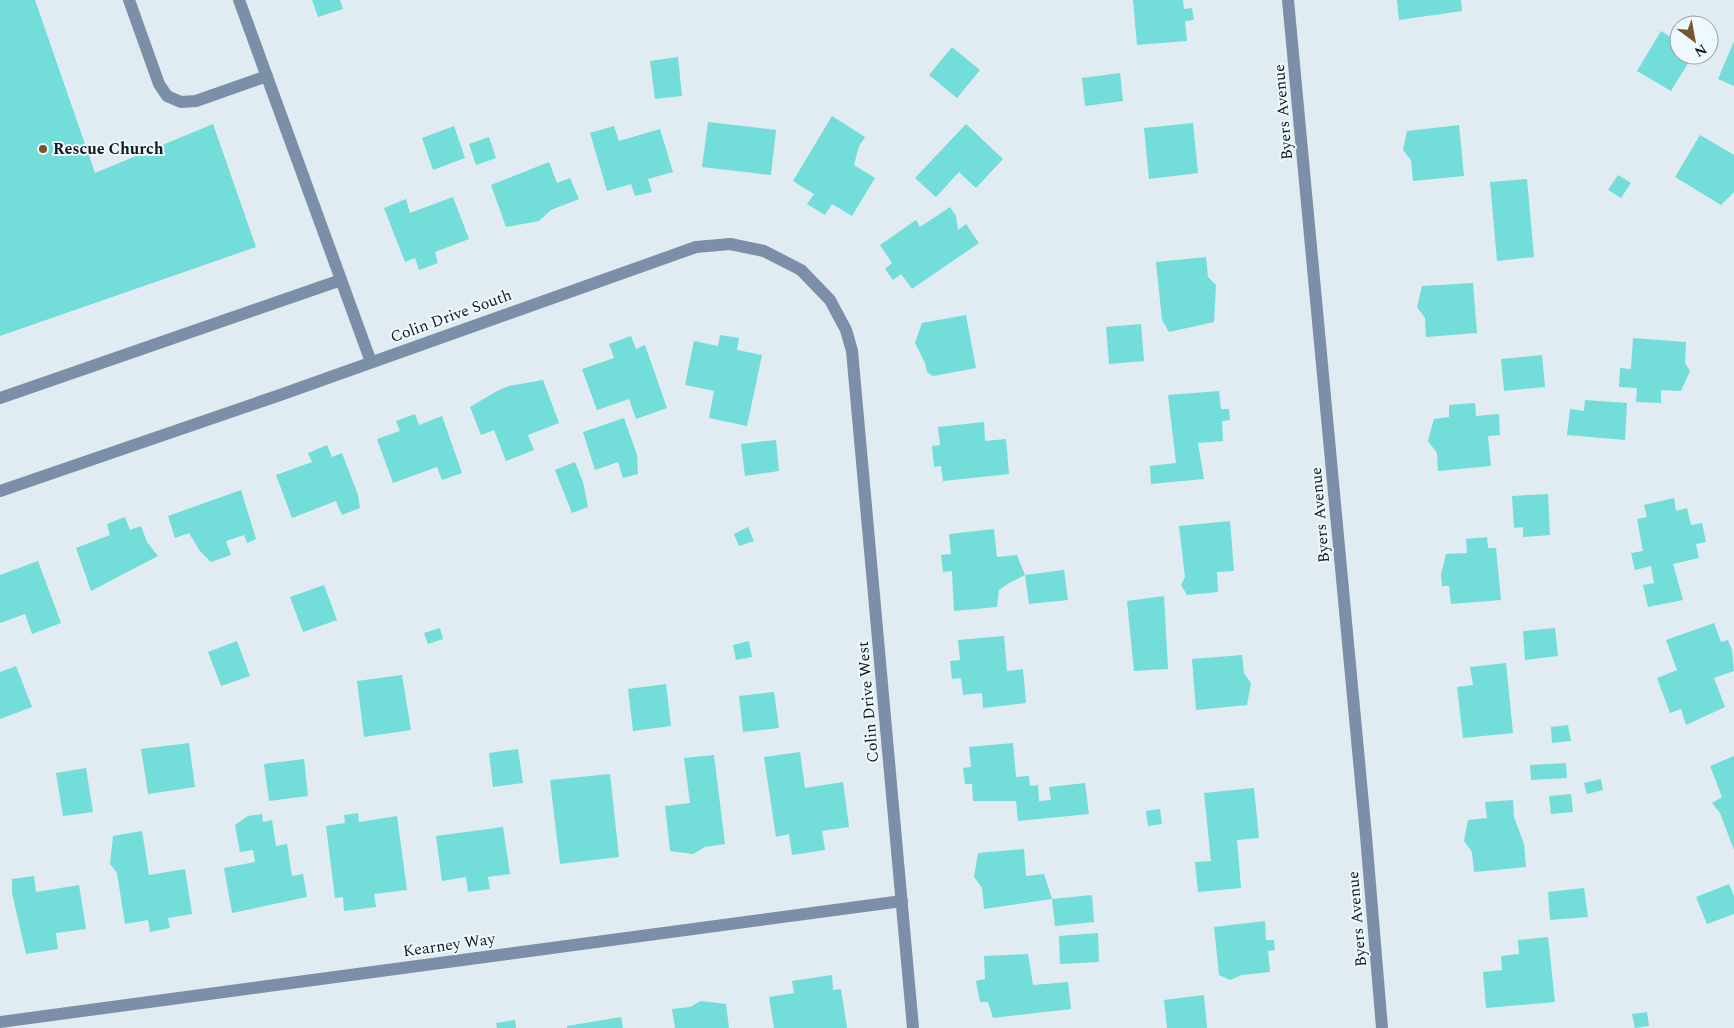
<svg xmlns="http://www.w3.org/2000/svg" width="1734" height="1028" font-family="Spectral,serif">
<style>
.building{fill:#72ddd9}
.lines{fill:none;stroke-linecap:round;stroke-linejoin:round}
.minor{stroke:#7c8fa9;stroke-width:12}
.poi-dot{fill:#78552e;stroke:#edf9ff;stroke-width:2}
.labels{text-anchor:middle;dominant-baseline:central;stroke-width:4;stroke-linejoin:round;paint-order:stroke}
.street-label{font-size:16px;fill:#14191a;stroke:#edf9ff}
.poi-label{font-size:16px;font-weight:bold;fill:#14191a;stroke:#edf9ff;text-anchor:start}
</style>
<rect width="100%" height="100%" fill="#e0ecf1"/>
<g class="building">
<path d="M0,0H35L95,173L213,124L256,247L0,336Z"/>
<path d="M312,0H340L343,9L318,17Z"/>
<path d="M1133,0H1183L1184,9L1192,8L1194,20L1185,21L1187,41L1137,45Z"/>
<path d="M1397,0H1461L1462,11L1399,20Z"/>
<path d="M1661,31L1679,42V55H1693L1671,91L1637,71Z"/>
<path d="M1734,41V86L1718,79Z"/>
<path d="M952,47L980,70L957,98L929,75Z"/>
<path d="M678,57L682,96L655,99L650,61Z"/>
<path d="M1120,73L1123,101L1085,106L1082,78Z"/>
<path d="M832,116L865,137L859,146L854,165L875,178L852,216L832,204L825,215L807,204L814,194L793,181Z"/>
<path d="M708,122L776,130L771,175L702,167Z"/>
<path d="M1193,123L1198,173L1149,179L1144,128Z"/>
<path d="M966,124L1003,159L976,188L959,172L936,197L915,178Z"/>
<path d="M1459,125L1464,176L1413,181L1411,160L1403,150L1407,131Z"/>
<path d="M454,126L465,158L433,170L422,138Z"/>
<path d="M614,126L619,141L660,129L673,172L648,179L652,192L635,196L631,184L607,191L590,133Z"/>
<path d="M1700,135L1734,155V192L1721,205L1675,177Z"/>
<path d="M489,137L496,158L476,165L469,144Z"/>
<path d="M549,162L557,183L570,178L579,199L551,210L539,221L506,227L491,185Z"/>
<path d="M1618,175L1631,183L1621,198L1608,190Z"/>
<path d="M1527,179L1534,257L1497,261L1490,182Z"/>
<path d="M453,197L469,239L435,252L438,263L419,270L415,258L405,262L384,208L406,199L410,213Z"/>
<path d="M950,207L956,216L958,230L966,224L979,243L912,289L901,274L893,280L885,269L892,263L880,245L916,220L920,227Z"/>
<path d="M1206,257L1208,277L1216,285L1214,322L1169,332L1162,320L1156,262Z"/>
<path d="M1473,283L1477,333L1426,337L1425,318L1417,307L1422,286Z"/>
<path d="M966,315L976,368L933,376L927,372L925,363L915,343L922,323Z"/>
<path d="M1141,324L1144,361L1109,364L1106,327Z"/>
<path d="M720,335L739,338L737,350L762,355L747,426L709,418L714,391L685,385L694,341L718,346Z"/>
<path d="M631,336L636,349L645,345L667,408L636,419L629,399L597,410L582,369L614,358L609,344Z"/>
<path d="M1633,338L1686,342L1685,363L1690,371L1681,391L1661,390V403L1636,402L1637,388L1619,387L1620,368L1631,369Z"/>
<path d="M1542,355L1545,387L1504,391L1501,359Z"/>
<path d="M543,380L559,423L528,435L534,450L506,461L494,430L481,435L470,407L497,391L509,386Z"/>
<path d="M1219,391L1221,409H1229L1230,420L1222,421L1223,441L1198,443L1204,479L1151,484L1150,466L1176,463L1168,395Z"/>
<path d="M1585,400L1627,403L1625,440L1567,435L1570,409L1584,411Z"/>
<path d="M1475,403L1476,416L1499,414L1500,435L1488,436L1491,466L1438,471L1437,453L1428,441L1434,419L1449,417V405Z"/>
<path d="M415,414L419,425L442,416L462,473L442,480L437,467L393,483L377,439L400,431L396,421Z"/>
<path d="M624,418L637,455L638,474L623,478L618,462L595,470L583,432Z"/>
<path d="M984,422L985,441L1006,439L1009,474L943,481L941,466L934,467L932,446L940,445L938,427Z"/>
<path d="M776,440L779,471L745,476L741,444Z"/>
<path d="M327,445L332,457L342,453L358,495L360,508L342,515L336,501L292,518L276,475L312,462L308,453Z"/>
<path d="M575,462L583,482L588,507L572,513L555,470Z"/>
<path d="M241,490L256,539L247,543L244,535L226,541L231,555L211,562L200,551L189,533L175,538L168,516Z"/>
<path d="M1548,494L1550,535L1523,537V527L1514,528L1512,496Z"/>
<path d="M1674,498L1676,511L1687,508L1691,525L1702,523L1706,542L1696,544L1699,558L1673,564L1683,600L1648,607L1643,585L1654,583L1651,566L1635,570L1631,553L1643,551L1637,519L1647,517L1644,505Z"/>
<path d="M125,517L130,530L141,526L147,542L158,556L91,591L76,548L110,535L107,524Z"/>
<path d="M1230,521L1234,571L1217,572L1218,592L1187,595L1181,585L1185,577L1179,526Z"/>
<path d="M748,527L754,541L739,546L734,534Z"/>
<path d="M994,529L997,557L1017,555L1025,575L1009,583L999,590L997,607L954,611L952,571L943,572L941,555L951,554L949,534Z"/>
<path d="M1487,537L1488,548H1496L1501,600L1451,604L1449,586H1442L1441,574L1446,554L1467,553L1466,539Z"/>
<path d="M38,561L61,623L32,634L25,614L0,623V575Z"/>
<path d="M1064,570L1068,600L1029,604L1025,575Z"/>
<path d="M324,585L337,620L303,632L290,597Z"/>
<path d="M1164,596L1168,669L1134,671L1127,601Z"/>
<path d="M1714,623L1721,642L1728,640L1732,650L1734,671L1714,678L1725,707L1686,725L1681,709L1670,713L1657,678L1677,670L1666,640Z"/>
<path d="M440,628L443,639L428,644L424,633Z"/>
<path d="M1555,628L1558,656L1525,660L1523,631Z"/>
<path d="M1004,636L1007,671L1023,669L1026,703L983,708L982,693L963,695L961,678L952,679L950,661L960,660L958,640Z"/>
<path d="M237,641L250,676L221,686L208,652Z"/>
<path d="M749,641L752,657L736,660L733,645Z"/>
<path d="M1242,655L1244,673L1251,683L1247,705L1196,710L1192,659Z"/>
<path d="M1506,663L1513,733L1463,738L1457,687L1473,685L1470,667Z"/>
<path d="M16,666L32,707L0,719V672Z"/>
<path d="M402,675L411,730L364,737L357,681Z"/>
<path d="M666,684L671,726L633,731L628,689Z"/>
<path d="M774,692L779,728L743,732L739,696Z"/>
<path d="M1568,725L1571,741L1552,743L1551,727Z"/>
<path d="M189,743L195,787L148,794L141,749Z"/>
<path d="M1013,743L1016,777L1029,776L1030,786L1038,785L1039,801L1051,800L1049,787L1085,783L1089,814L1018,821L1016,801H973L972,784H965L963,768L971,767L969,747Z"/>
<path d="M518,749L523,783L493,787L489,753Z"/>
<path d="M800,752L805,788L843,782L849,827L822,831L825,850L792,855L789,834L776,837L764,757Z"/>
<path d="M714,755L725,844L705,847L693,854L670,851L665,806L690,803L684,758Z"/>
<path d="M1734,756V850L1720,813L1712,803L1722,797L1710,766Z"/>
<path d="M304,759L308,796L269,801L264,764Z"/>
<path d="M1566,763L1567,778L1531,780L1530,765Z"/>
<path d="M86,768L93,812L63,816L56,773Z"/>
<path d="M610,774L619,857L560,864L550,780Z"/>
<path d="M1601,779L1603,790L1587,794L1584,783Z"/>
<path d="M1254,788L1259,838L1237,840L1241,888L1198,892L1195,862L1211,861L1204,793Z"/>
<path d="M1571,794L1573,812L1551,814L1549,796Z"/>
<path d="M1513,800L1514,817L1524,844L1526,867L1474,872L1472,852L1464,841L1468,820L1487,818L1485,802Z"/>
<path d="M1160,809L1162,824L1148,826L1146,811Z"/>
<path d="M358,813L359,822L397,816L407,890L374,894L376,907L344,911L343,897L335,898L326,826L345,823L344,815Z"/>
<path d="M262,814L263,822L272,820L276,846L287,844L292,876L303,874L307,897L232,913L224,868L255,862L253,850L240,852L235,825L248,816Z"/>
<path d="M503,827L510,874L488,877L490,889L468,892L466,877L442,881L436,836Z"/>
<path d="M142,831L149,875L185,869L192,914L168,918L170,928L150,932L148,920L125,924L117,873L110,864L113,836Z"/>
<path d="M1024,849L1026,876L1044,874L1052,899L984,909L982,888L974,877L978,853Z"/>
<path d="M34,876L36,892L79,885L86,929L56,933L58,949L26,954L12,893V879Z"/>
<path d="M1729,884L1734,896V914L1707,924L1696,897Z"/>
<path d="M1584,888L1588,917L1550,920L1548,892Z"/>
<path d="M1092,895L1094,922L1055,926L1052,899Z"/>
<path d="M1265,921L1266,940H1274L1275,950L1268,951L1270,972L1242,975L1230,980L1219,975L1214,927Z"/>
<path d="M1098,933L1099,962L1060,964L1059,936Z"/>
<path d="M1548,937L1555,1002L1486,1008L1483,972L1502,970L1501,956L1519,954L1518,940Z"/>
<path d="M1028,954L1033,985L1068,982L1071,1009L993,1018L988,1002H980L976,981L985,979L984,956Z"/>
<path d="M832,975L833,990L841,989L847,1028H774L769,997L794,993L792,981Z"/>
<path d="M1204,995L1207,1028H1167L1164,1000Z"/>
<path d="M701,1001L726,1004L729,1028H675L672,1009L690,1007Z"/>
<path d="M1647,1012L1649,1026L1635,1028L1632,1014Z"/>
<path d="M621,1017L623,1028H567V1026Z"/>
<path d="M515,1020L516,1028H497L496,1023Z"/>
</g>
<g class="lines">
<g class="minor">
<path d="M129,0L159,84L167,96L181,102L196,101L267,76"/>
<path d="M239,0L371,362"/>
<path d="M1288,0L1366,836L1382,1028"/>
<path d="M0,398L341,280"/>
<path d="M0,491L280,395L696,247L730,244L764,251L801,270L830,300L846,330L852,351L913,1028"/>
<path d="M0,1022L902,901"/>
</g>
</g>
<circle class="poi-dot" cx="43" cy="149" r="5"/>
<g class="labels">
<g class="street-label">
<text transform="translate(1283 112) rotate(-95)">Byers Avenue</text>
<text transform="translate(451 316) rotate(-20)">Colin Drive South</text>
<text transform="translate(1320 515) rotate(-95)">Byers Avenue</text>
<text transform="translate(868 702) rotate(-95)">Colin Drive West</text>
<text transform="translate(1357 919) rotate(-95)">Byers Avenue</text>
<text transform="translate(449 945) rotate(-8)">Kearney Way</text>
</g>
<g class="poi-label">
<text x="53" y="149">Rescue Church</text>
</g>
</g>
<g transform="translate(1694 40) rotate(148)"><circle r="24" fill="#edf9ff" stroke="#969fa3"/>
<path d="M0-4L9 19L0 12L-9 19Z" fill="#78552e"/>
<text y="-8" font-size="14" font-weight="bold" text-anchor="middle" fill="#14191a">N</text>
</g>
</svg>
